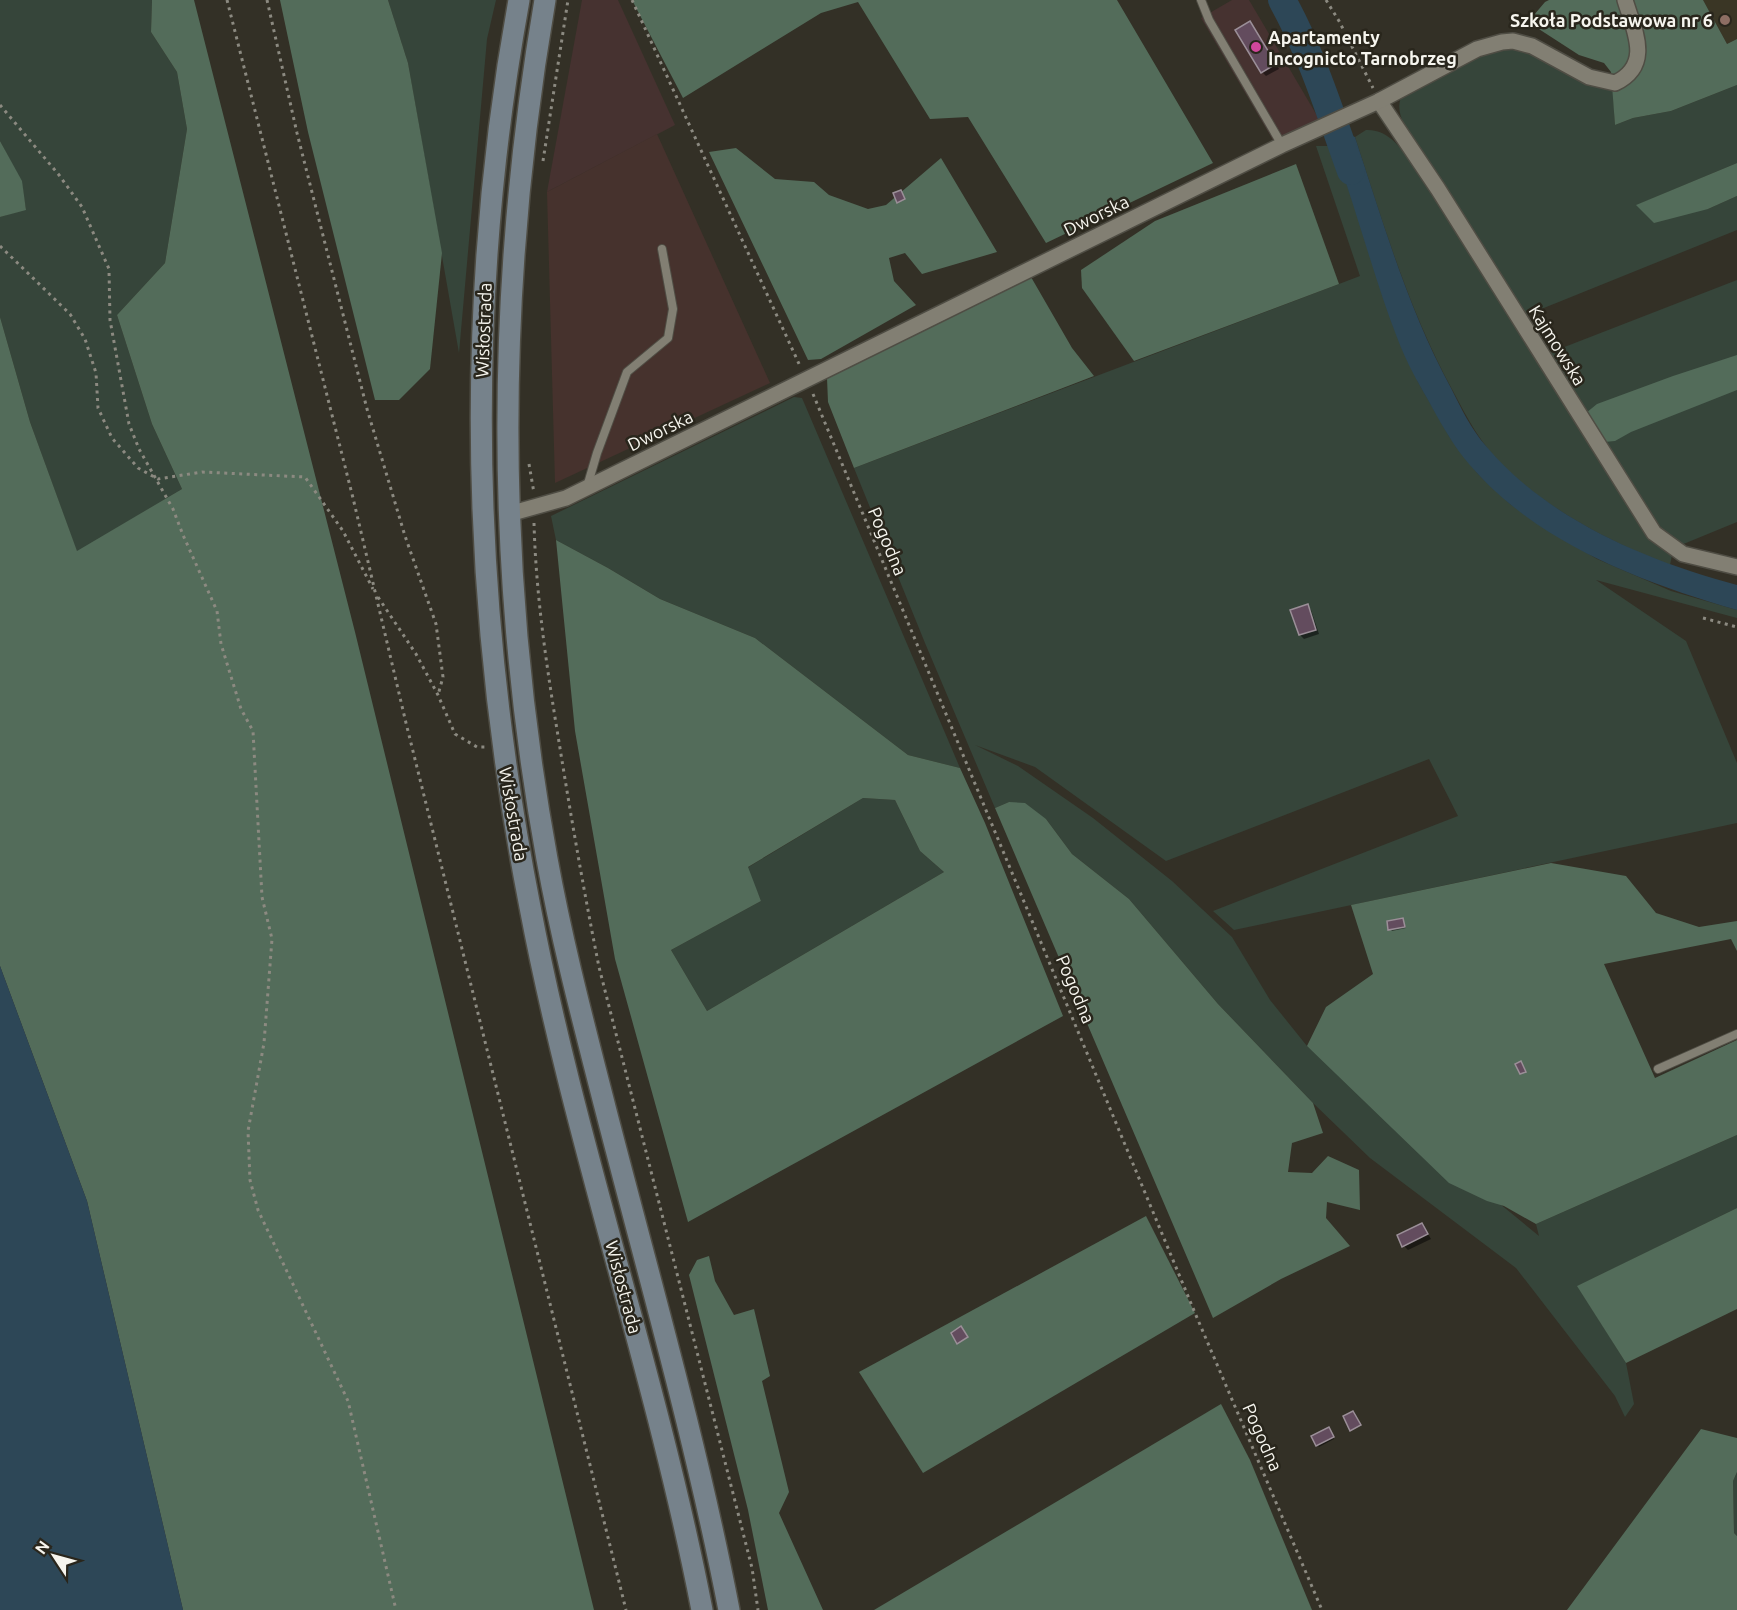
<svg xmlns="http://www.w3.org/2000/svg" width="1737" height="1610" font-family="Ubuntu,sans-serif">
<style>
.commercial{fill:#463230}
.industrial{fill:#46322d}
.built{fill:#3a3625}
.green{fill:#36453a}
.forest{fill:#536c5a;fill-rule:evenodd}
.water{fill:#2d4757}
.shadow{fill:#0007}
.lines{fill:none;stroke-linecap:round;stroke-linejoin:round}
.river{stroke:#2d4757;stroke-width:28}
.building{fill:#634c5e;stroke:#9b8f98;stroke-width:1.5}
.service-casing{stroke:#4f4d44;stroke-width:10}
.minor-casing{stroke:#4f4d44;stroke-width:18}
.secondary-casing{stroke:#4f4d44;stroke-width:24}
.path{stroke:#8c8a81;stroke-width:3;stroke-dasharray:3 4.5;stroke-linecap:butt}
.service{stroke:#827f73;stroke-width:8}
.minor{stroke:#827f73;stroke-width:15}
.secondary{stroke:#76828b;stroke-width:21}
.education-dot{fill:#8d6e63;stroke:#29261c;stroke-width:2}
.hotel-dot{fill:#d1479c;stroke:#29261c;stroke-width:2}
.labels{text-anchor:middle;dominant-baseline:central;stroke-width:5;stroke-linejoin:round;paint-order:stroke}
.poi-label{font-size:18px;font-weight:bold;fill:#f6f5ee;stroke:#29261c;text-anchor:end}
.street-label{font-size:18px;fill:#f6f5ee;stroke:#29261c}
</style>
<rect width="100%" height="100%" fill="#333026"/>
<g class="commercial">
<path d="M582,0H618L675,125L547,192Z"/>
<path d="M1232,0H1249L1319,119L1274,142L1201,18Z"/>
</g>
<path class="industrial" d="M657,134L770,383L555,483L547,192Z"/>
<path class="built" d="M1703,0H1737V39L1727,44Z"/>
<g class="green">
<path d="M0,0H152L151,32L177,72L187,129L165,263L117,315L152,424L182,489L77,552L30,422L0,317V217L26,209L21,181L0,141Z"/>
<path d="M388,0H496L487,39L459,353L408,63Z"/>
<path d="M1503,48L1520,49L1531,52L1597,87L1613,90L1615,125L1633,118L1671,111L1737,85V163L1637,205L1708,209L1737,196V230L1524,316L1411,137C1403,123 1392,105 1406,91L1485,54Z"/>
<path d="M1366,130C1390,129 1403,151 1415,168L1612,478C1629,508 1644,535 1672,555L1670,565C1613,544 1547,509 1503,466C1481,444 1467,418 1453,391C1409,311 1383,223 1355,137Z"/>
<path d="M1316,146H1333L1418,382L1449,436L1477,473L1510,504L1551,532L1597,559L1671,591L1737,610V618L1596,580L1686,641L1737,763V823L1234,930L1213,911L1458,816L1429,759L1166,861L1035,767L975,745L1018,766L1093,818L1172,881L1232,937L1270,1000L1307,1046L1539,1236L1536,1224L1737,1135V1208L1578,1286L1626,1363L1634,1404L1625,1417L1615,1396L1516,1268L1370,1158L1313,1103L1218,1004L1129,899L1072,854L1046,819L1009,802L995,808L925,643L854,468L1360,276Z"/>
<path d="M1737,280V522L1681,545L1665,533L1652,515L1549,353Z"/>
<path d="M794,397L802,398L960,768L908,755L755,638L660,599L608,568L556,540L551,516Z"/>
<path d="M863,798L895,800L920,851L944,872L707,1011L671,950L761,901L747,868Z"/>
<path d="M1737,1472V1536L1734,1533L1733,1481Z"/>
</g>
<g class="forest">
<path d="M152,0H194L355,632L594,1610H183L87,1201L0,966V317L30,422L77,551L182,489L152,424L117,315L165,263L187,129L177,72L151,32Z"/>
<path d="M280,0H388L408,63L442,253L430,369L399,400H375L308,132Z"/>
<path d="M632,0H1117L1213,163L1046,243L968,117L930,119L858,2L821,13L683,98Z"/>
<path d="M1549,0H1703L1727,44L1737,39V85L1671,111L1633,118L1615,125L1611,72L1604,63L1579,55L1528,22L1545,2Z"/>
<path d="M0,141L22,181L26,210L0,217Z"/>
<path d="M736,148L775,179L814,182L829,195L868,209L886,205L941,158L997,252L922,274L905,253L889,258L894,281L916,305L821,359L808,360L709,152Z"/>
<path d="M1737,163V196L1708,209L1654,223L1636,205Z"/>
<path d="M1296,164L1339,284L1134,361L1082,288L1081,270L1155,221Z"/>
<path d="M1031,277L1072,348L1094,376L854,468L828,402L827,378Z"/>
<path d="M1737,355V390L1631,432L1615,441L1604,442L1586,413L1597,404L1673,376Z"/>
<path d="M556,540L608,568L660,599L755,638L908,755L960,768L985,823L1063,1016L688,1222L615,959L575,731ZM863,798L895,800L920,851L944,872L707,1011L671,950L761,901L748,867Z"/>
<path d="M1009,802L1025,803L1046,819L1072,854L1129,899L1218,1004L1313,1103L1323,1133L1292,1143L1288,1172L1312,1173L1328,1156L1359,1170L1360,1210L1327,1202L1326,1218L1350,1246L1281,1279L1213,1318L995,808Z"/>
<path d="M1551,863L1626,876L1656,913L1699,927L1737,921V951L1731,939L1604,964L1655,1078L1737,1040V1135L1536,1224L1504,1206L1487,1201L1449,1183L1307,1046L1326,1007L1373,974L1351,905Z"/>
<path d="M1737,1208V1309L1626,1363L1577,1286Z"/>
<path d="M1146,1216L1195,1313L923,1473L859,1372Z"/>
<path d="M709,1256L715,1281L734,1315L754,1309L770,1376L762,1381L789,1492L779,1513L823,1610H768L748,1510L689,1275L697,1260Z"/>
<path d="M1221,1404L1250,1460L1312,1610H874Z"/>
<path d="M1701,1429L1737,1438V1472L1733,1481L1734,1533L1737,1536V1610H1567Z"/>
</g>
<g class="water">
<path d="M1343,133L1355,137C1383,222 1408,309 1451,388C1461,408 1471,429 1486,446C1547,519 1647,561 1737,585V610C1638,581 1531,541 1464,458C1450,440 1439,420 1428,400C1417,381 1406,361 1398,340C1373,276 1357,210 1333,146L1338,135Z"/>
<path d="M0,966L87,1201L183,1610H0Z"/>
</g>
<g class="shadow">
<path d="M1250,23L1279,69L1266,76L1262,72Z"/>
<path d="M1307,606L1311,610L1319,634L1304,639L1300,635Z"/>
<path d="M1402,919L1406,928L1392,931L1390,929Z"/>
<path d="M1422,1224L1431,1239L1408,1250L1404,1246Z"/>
<path d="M1330,1430L1334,1439L1319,1447L1317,1445Z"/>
</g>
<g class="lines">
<path class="river" d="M1282,0C1312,54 1330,113 1351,171"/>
</g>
<g class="building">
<path d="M1250,21L1276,64L1261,73L1235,30Z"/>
<path d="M901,190L905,199L897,203L893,193Z"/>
<path d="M1308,604L1316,630L1299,635L1290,610Z"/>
<path d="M1403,918L1405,927L1388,930L1387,921Z"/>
<path d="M1521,1061L1526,1072L1520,1074L1515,1064Z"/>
<path d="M1422,1223L1428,1234L1402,1247L1397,1235Z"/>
<path d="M961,1326L968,1337L957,1344L951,1333Z"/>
<path d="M1353,1411L1361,1425L1350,1431L1343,1416Z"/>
<path d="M1329,1427L1334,1437L1316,1446L1311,1436Z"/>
</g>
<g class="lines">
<defs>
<g id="service">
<path d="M1201,0L1209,20L1282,145"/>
<path d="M587,487L597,453L627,372L668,338L673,309L662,249"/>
<path d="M1658,1069L1737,1034"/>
</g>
<g id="minor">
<path d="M1379,101L1438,189L1654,533L1683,554L1737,567"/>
<path d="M509,514L566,498L1282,145L1379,101L1477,49L1502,42L1513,41L1532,46L1589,77L1615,83C1653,65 1634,30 1625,0"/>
</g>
<g id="secondary">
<path d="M519,0C464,301 471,607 530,907C575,1144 656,1373 702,1610"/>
<path d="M545,0C496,285 495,575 547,859C562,942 584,1025 605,1107C648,1274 696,1440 729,1610"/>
</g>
</defs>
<use href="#service" class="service-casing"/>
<use href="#minor" class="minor-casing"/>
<use href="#secondary" class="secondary-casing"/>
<g class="path">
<path d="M227,0L353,498L406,723L626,1610"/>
<path d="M267,0L297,133L367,409L405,536L436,624L443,677L438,695"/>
<path d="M632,0L800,366"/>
<path d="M1326,0L1339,21L1373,88"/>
<path d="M0,105L59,175L82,207L109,269L110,320L129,424L139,449L173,509L183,535L217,611L221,644L241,709L253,731L262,897L272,939L264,1043L248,1131L250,1180L258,1210L348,1401L396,1610"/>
<path d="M543,161L568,0"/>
<path d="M0,246L70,314L85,339L96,373L98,408L112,438L138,468L158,479L202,472L305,477L343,531L373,589"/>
<path d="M813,394L1195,1313L1322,1610"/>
<path d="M529,464L534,493"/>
<path d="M534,523C536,597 547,669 559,742C571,817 584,892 599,967L752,1568L758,1610"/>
<path d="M378,597L416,654L438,695L455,734L477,747H485"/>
<path d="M1703,618L1737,627"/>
</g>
<use href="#service" class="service"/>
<use href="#minor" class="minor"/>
<use href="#secondary" class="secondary"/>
</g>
<circle class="education-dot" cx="1725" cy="20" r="6"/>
<circle class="hotel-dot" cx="1256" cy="47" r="6"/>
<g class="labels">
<g class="poi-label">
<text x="1713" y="20">Szkoła Podstawowa nr 6</text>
<text x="1268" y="37" text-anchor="start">Apartamenty<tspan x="1268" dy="21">Incognicto Tarnobrzeg</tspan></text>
</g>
<g class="street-label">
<text transform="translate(1096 215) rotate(-26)">Dworska</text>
<text transform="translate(483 330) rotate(-88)">Wisłostrada</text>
<text transform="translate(1558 345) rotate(58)">Kajmowska</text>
<text transform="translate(660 430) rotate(-26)">Dworska</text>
<text transform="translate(888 541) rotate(67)">Pogodna</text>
<text transform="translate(514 814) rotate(80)">Wisłostrada</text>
<text transform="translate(1076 989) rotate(67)">Pogodna</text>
<text transform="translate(624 1287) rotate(75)">Wisłostrada</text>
<text transform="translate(1263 1437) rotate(66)">Pogodna</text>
</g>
</g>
<g transform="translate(54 1556) rotate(306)" stroke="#29261c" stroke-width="4.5" paint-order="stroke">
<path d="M0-4.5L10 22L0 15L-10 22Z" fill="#f6f5ee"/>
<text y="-9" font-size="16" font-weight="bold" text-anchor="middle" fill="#f6f5ee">N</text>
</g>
</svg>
